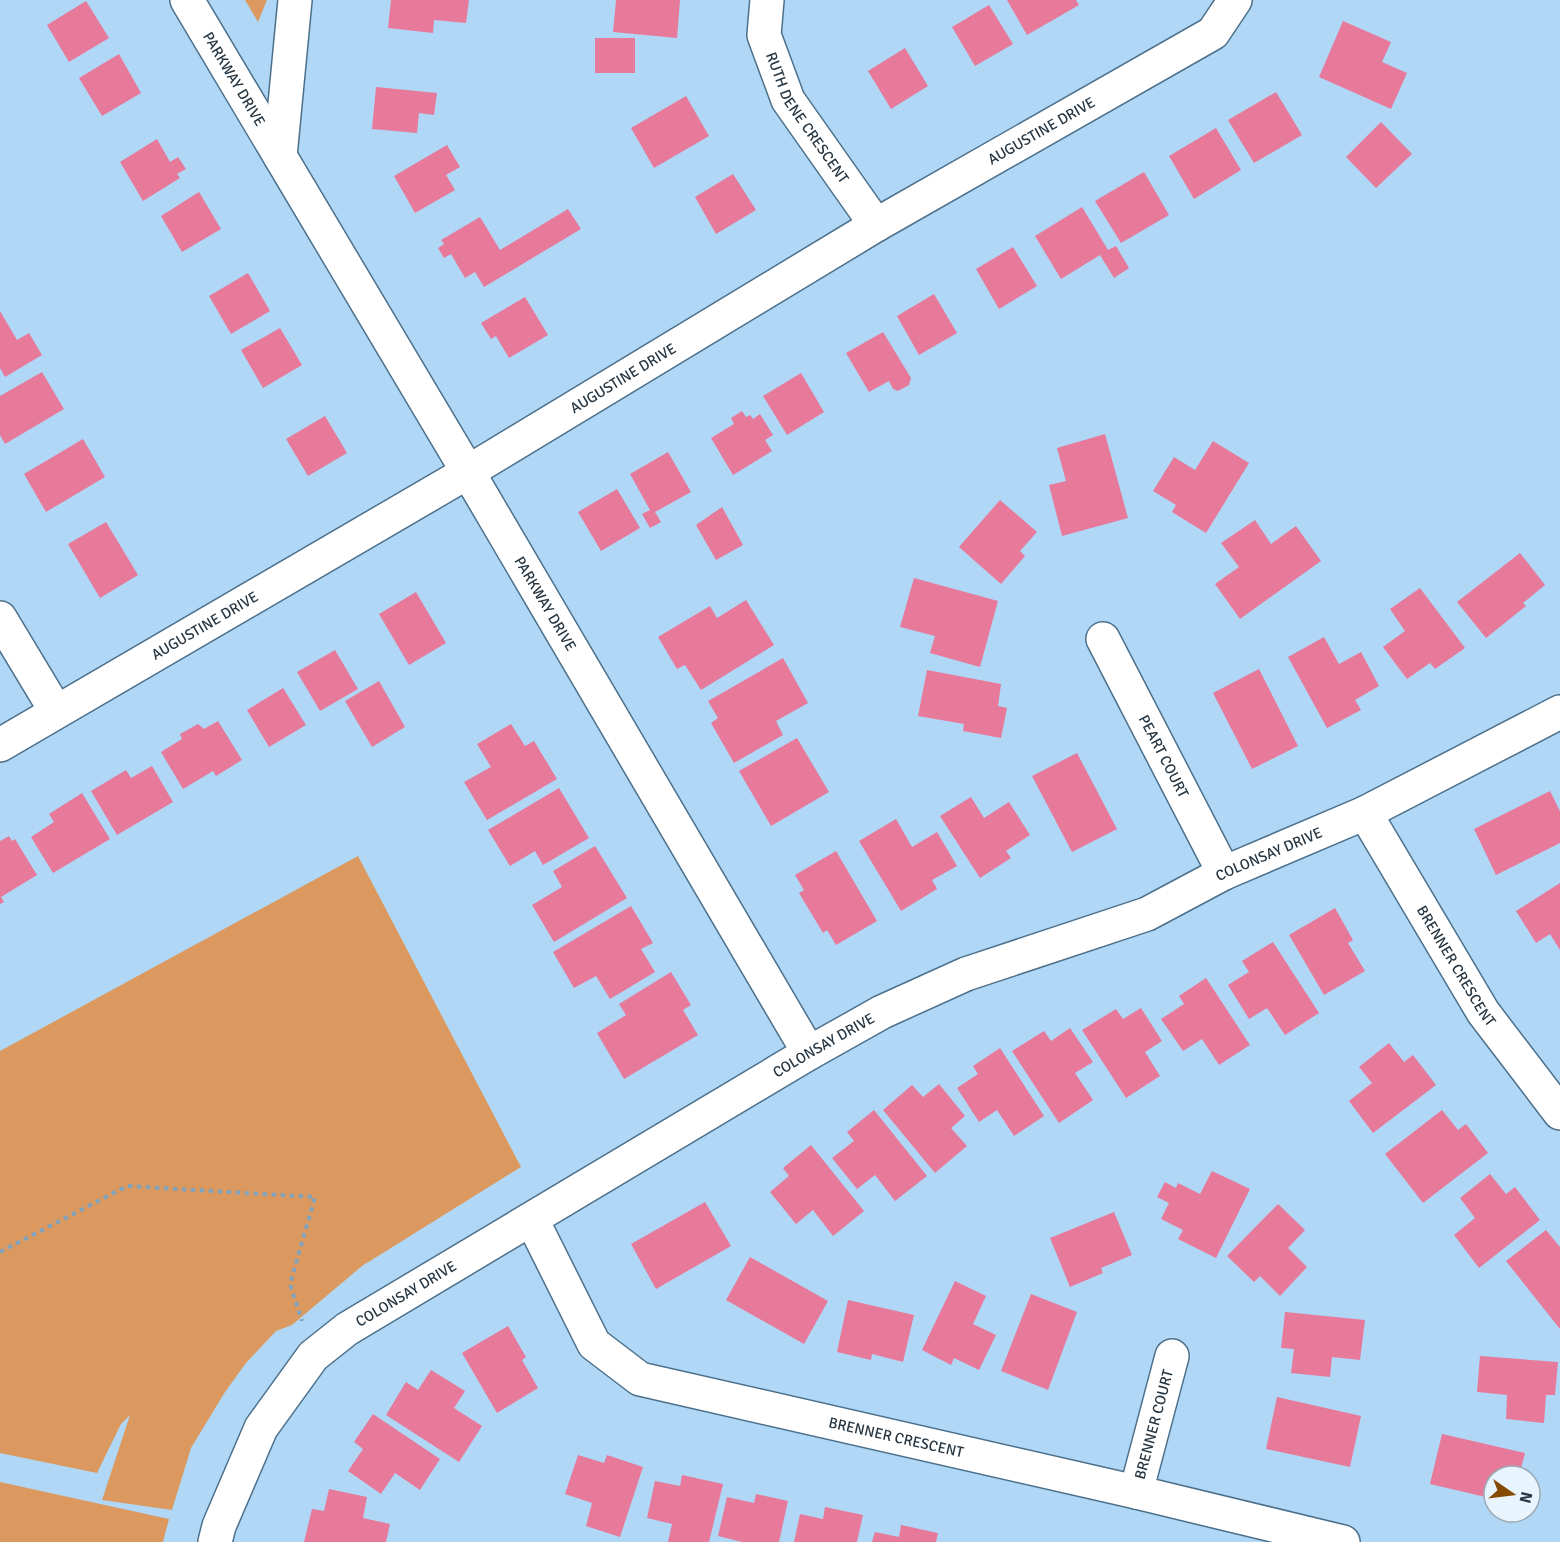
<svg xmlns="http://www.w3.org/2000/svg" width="1560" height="1542" font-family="Signika,sans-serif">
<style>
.green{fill:#db9960}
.building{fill:#e7799b}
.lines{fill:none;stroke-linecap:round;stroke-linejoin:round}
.minor-casing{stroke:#4c708b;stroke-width:36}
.path{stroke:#83a3bb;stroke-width:4;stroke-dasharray:4.5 4.5;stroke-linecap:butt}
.minor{stroke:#fff;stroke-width:33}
.labels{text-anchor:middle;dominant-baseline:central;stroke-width:5;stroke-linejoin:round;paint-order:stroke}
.street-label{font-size:15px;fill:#263642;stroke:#e9f5fe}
</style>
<rect width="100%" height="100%" fill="#b0d8f6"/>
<g class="green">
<path d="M245,0H267L258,22Z"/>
<path d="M358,856L521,1167L362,1266L292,1325L276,1331L246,1363L225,1392L191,1448L172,1510L102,1500L130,1415L121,1424L97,1473L0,1453V1051Z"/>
<path d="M0,1482L169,1519L163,1542H0Z"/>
</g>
<g class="building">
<path d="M391,0H469L466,23L434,20L433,33L388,28Z"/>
<path d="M616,0H680L677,38L613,32Z"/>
<path d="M1007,0H1076L1079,5L1027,35Z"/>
<path d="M86,1L109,38L69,62L47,25Z"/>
<path d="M989,5L1013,44L975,66L952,27Z"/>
<path d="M1343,21L1391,42L1382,62L1407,73L1391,109L1319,77Z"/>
<rect x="595" y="38" width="40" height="35"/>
<path d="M905,48L928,86L891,109L868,71Z"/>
<path d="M119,54L141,93L102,116L79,78Z"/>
<path d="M376,87L437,93L434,115L419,113L417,133L372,129Z"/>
<path d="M1276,92L1302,135L1254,163L1228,120Z"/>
<path d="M686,96L709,136L654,168L631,128Z"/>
<path d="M1381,122L1412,154L1376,188L1346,157Z"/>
<path d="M1216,128L1241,170L1194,199L1169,156Z"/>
<path d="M157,139L170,162L178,157L186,169L177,174L180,178L143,201L120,162Z"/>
<path d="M447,145L460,167L446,175L455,190L415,213L394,176Z"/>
<path d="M1144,172L1169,215L1121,243L1095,201Z"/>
<path d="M733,174L756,210L716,234L695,197Z"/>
<path d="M199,192L221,229L182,252L161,216Z"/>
<path d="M1082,207L1108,250L1116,246L1129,268L1114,278L1100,255L1061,279L1035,236Z"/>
<path d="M568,209L581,229L484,287L475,272L465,278L451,254L444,258L438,248L444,244L441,240L480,217L500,250Z"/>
<path d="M1013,247L1037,286L999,309L976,269Z"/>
<path d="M248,273L270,311L231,334L209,296Z"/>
<path d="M934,294L957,333L919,355L897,316Z"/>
<path d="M525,297L548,335L509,358L496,336L491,339L481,323Z"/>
<path d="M0,311L17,340L29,333L42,355L5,377L0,368Z"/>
<path d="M280,328L302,365L263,388L241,350Z"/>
<path d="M883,332L911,378L909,385L898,391L893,389L889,381L869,392L846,353Z"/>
<path d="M42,372L64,409L5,444L0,435V396Z"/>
<path d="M801,373L824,412L787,435L763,396Z"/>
<path d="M742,411L746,417L750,415L753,419L760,414L773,435L765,440L772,451L733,475L711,438L734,424L731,418Z"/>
<path d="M325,416L347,453L308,476L286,439Z"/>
<path d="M1105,434L1128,518L1062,536L1049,485L1066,481L1057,448Z"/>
<path d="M83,439L105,477L46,512L24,474Z"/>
<path d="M1213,441L1249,463L1206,533L1172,512L1176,505L1153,491L1174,457L1195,470Z"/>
<path d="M668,452L691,492L655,512L661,522L650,528L642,514L650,510L630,474Z"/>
<path d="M617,489L640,528L601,551L578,512Z"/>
<path d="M1000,500L1037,532L1020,551L1025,556L1001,584L959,547Z"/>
<path d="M722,507L743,545L716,560L696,525Z"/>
<path d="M1255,520L1271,544L1296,526L1321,561L1240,619L1215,584L1239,567L1221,543Z"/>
<path d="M106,522L138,575L100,598L68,544Z"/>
<path d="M1520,553L1545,585L1523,603L1526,606L1486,638L1457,602Z"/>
<path d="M914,578L998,601L980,667L930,653L935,636L900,627Z"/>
<path d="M1420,588L1465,648L1435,669L1430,663L1407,679L1383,647L1405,631L1390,609Z"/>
<path d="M416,592L446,643L409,665L379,614Z"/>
<path d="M746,600L774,645L701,690L685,665L677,669L658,637L710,606L717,618Z"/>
<path d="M1324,637L1339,664L1361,652L1379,686L1355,700L1361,710L1327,728L1288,657Z"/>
<path d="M335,650L358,689L320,711L297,672Z"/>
<path d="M783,658L808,703L776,721L783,735L734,763L711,723L718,718L708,701Z"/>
<path d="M1259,669L1298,746L1252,769L1213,693Z"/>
<path d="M927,670L1001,684L998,706L1007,708L1001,738L963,731L964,724L918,716Z"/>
<path d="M379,681L405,727L372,747L345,701Z"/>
<path d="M283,688L306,725L269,747L247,710Z"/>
<path d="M218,721L242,760L216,776L213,771L183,789L161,752L182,739L180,734L198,724L204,729Z"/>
<path d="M511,724L525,746L534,741L557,779L487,820L464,782L491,767L477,744Z"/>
<path d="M797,738L829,792L771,826L739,771Z"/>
<path d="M1077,753L1117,829L1072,852L1032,776Z"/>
<path d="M152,766L173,802L117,835L91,791L126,770L131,778Z"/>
<path d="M559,788L589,838L543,865L535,851L510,866L488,830Z"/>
<path d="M1550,791L1560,811V843L1496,875L1474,829Z"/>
<path d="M82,793L110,839L53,873L31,837L54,822L49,814Z"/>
<path d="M971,797L984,818L1009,802L1030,835L1006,851L1011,858L980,878L940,816Z"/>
<path d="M896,819L912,847L937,832L957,866L932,880L937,889L901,911L859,841Z"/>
<path d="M9,836L12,841L15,839L37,875L1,897L4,902L0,904V841Z"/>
<path d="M595,846L627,898L554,942L532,905L562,887L553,871Z"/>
<path d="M836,851L877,921L836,945L827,930L823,933L799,893L804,890L795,875Z"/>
<path d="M1560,883V950L1550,934L1536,943L1516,911Z"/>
<path d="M631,906L653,943L641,949L655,972L610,999L596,976L574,988L553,952Z"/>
<path d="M1335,908L1353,940L1348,943L1365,971L1324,995L1289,935Z"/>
<path d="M1273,942L1319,1013L1285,1035L1267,1008L1249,1019L1228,985L1249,972L1242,961Z"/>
<path d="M671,972L691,1005L683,1010L698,1035L624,1079L597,1033L626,1015L619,1004Z"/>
<path d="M1206,978L1250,1045L1219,1065L1202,1039L1183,1051L1161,1019L1184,1004L1179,996Z"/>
<path d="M1141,1008L1162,1041L1145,1052L1160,1076L1126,1098L1082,1030L1116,1009L1123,1019Z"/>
<path d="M1070,1028L1093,1062L1075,1073L1093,1100L1059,1123L1012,1051L1044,1031L1051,1041Z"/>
<path d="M1389,1043L1404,1062L1413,1055L1436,1085L1373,1133L1349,1101L1372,1083L1359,1067Z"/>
<path d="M1000,1048L1044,1116L1014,1136L997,1110L979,1122L957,1088L978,1074L973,1066Z"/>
<path d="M939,1084L965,1116L951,1128L967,1146L935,1173L883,1110L912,1085L923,1097Z"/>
<path d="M874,1110L927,1176L895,1201L875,1175L857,1189L832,1158L854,1141L847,1132Z"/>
<path d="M1442,1110L1458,1130L1466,1124L1488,1153L1423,1203L1385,1154Z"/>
<path d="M811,1145L864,1211L833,1236L813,1210L796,1224L770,1192L789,1176L783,1168Z"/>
<path d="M1212,1171L1250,1189L1216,1258L1178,1239L1183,1230L1161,1219L1169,1203L1157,1197L1165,1182L1176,1188L1178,1183L1200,1194Z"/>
<path d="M1490,1174L1506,1194L1515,1187L1540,1220L1479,1268L1454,1235L1475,1218L1460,1198Z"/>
<path d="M705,1202L731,1246L656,1289L631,1244Z"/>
<path d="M1278,1204L1305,1230L1288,1248L1307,1267L1280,1296L1260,1276L1254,1282L1227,1256Z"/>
<path d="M1114,1212L1132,1255L1101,1268L1103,1273L1070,1287L1050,1238Z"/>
<path d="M1546,1230L1560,1247V1329L1506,1261Z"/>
<path d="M750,1257L828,1301L804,1344L726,1300Z"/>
<path d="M955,1281L986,1296L973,1324L996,1335L979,1370L954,1358L951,1365L922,1350Z"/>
<path d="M1031,1294L1077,1312L1048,1390L1001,1371Z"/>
<path d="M848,1300L914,1315L903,1362L872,1354L871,1360L837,1352Z"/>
<path d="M1285,1312L1365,1320L1360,1360L1332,1357L1330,1377L1291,1373L1294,1349L1281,1348Z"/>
<path d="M508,1326L526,1357L522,1360L538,1388L497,1413L462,1353Z"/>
<path d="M1480,1356L1558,1362L1555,1395H1546L1544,1423L1506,1419L1507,1395L1477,1392Z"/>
<path d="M431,1370L465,1391L454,1408L482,1426L459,1462L386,1415L406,1382L418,1390Z"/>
<path d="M1277,1397L1361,1416L1350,1467L1266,1449Z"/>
<path d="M373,1414L440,1459L420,1490L395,1473L381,1494L348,1471L363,1449L354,1442Z"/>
<path d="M1442,1434L1525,1453L1519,1476H1494V1499L1430,1484Z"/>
<path d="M578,1455L604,1463L607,1455L643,1467L620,1537L586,1526L592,1503L565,1494Z"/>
<path d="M682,1475L723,1484L709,1542H668L672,1524L647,1518L655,1481L680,1486Z"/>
<path d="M329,1489L367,1497L363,1518L390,1524L386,1542H304L312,1509L324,1511Z"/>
<path d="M756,1494L788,1501L779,1542H742L718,1536L727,1497L754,1503Z"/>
<path d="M825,1507L863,1515L857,1542H794L800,1514L823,1519Z"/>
<path d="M901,1525L938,1533L936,1542H872L875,1532L899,1537Z"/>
</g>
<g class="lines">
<defs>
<g id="minor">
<path id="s1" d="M187,0L468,472L809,1053"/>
<path id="s2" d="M767,0L764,35L788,100L876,225"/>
<path d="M280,156L295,0"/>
<path d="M0,618L56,711"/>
<path id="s3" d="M1103,639L1224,873"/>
<path id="s4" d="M0,745L468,472L876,225L1213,33L1235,0"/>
<path id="s5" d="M1365,813L1483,1012L1560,1113"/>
<path id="s6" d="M532,1220L594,1344L640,1379L1136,1492L1343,1542"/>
<path id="s7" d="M1136,1492L1172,1356"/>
<path id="s8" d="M215,1542L219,1526L261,1428L313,1356L347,1329L809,1053L882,1012L966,974L1147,914L1224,873L1365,813L1560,712"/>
</g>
</defs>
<use href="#minor" class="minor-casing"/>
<path class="path" d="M0,1252L127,1186L315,1197L290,1284L302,1321"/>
<use href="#minor" class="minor"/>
</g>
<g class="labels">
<g class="street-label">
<text stroke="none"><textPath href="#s1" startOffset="92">PARKWAY DRIVE</textPath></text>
<text stroke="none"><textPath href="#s2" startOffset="129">RUTH DENE CRESCENT</textPath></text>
<text stroke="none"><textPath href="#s4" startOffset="1209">AUGUSTINE DRIVE</textPath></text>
<text stroke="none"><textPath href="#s4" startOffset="723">AUGUSTINE DRIVE</textPath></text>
<text stroke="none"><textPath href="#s1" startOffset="702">PARKWAY DRIVE</textPath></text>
<text stroke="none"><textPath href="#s4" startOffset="237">AUGUSTINE DRIVE</textPath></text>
<text stroke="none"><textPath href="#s3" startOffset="132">PEART COURT</textPath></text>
<text stroke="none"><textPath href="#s8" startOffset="1296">COLONSAY DRIVE</textPath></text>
<text stroke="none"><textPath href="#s5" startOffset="178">BRENNER CRESCENT</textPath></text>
<text stroke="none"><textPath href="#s8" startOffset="810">COLONSAY DRIVE</textPath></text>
<text stroke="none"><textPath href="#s8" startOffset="324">COLONSAY DRIVE</textPath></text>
<text stroke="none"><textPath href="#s7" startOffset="70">BRENNER COURT</textPath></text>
<text stroke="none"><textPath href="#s6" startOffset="459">BRENNER CRESCENT</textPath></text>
</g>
</g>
<g transform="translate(1512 1494) rotate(104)"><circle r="28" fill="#e9f5fe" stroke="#9ba9b3" stroke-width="1.5"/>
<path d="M0-4.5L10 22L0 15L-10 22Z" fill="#864b03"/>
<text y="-9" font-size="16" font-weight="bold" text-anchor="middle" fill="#263642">N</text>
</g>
</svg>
